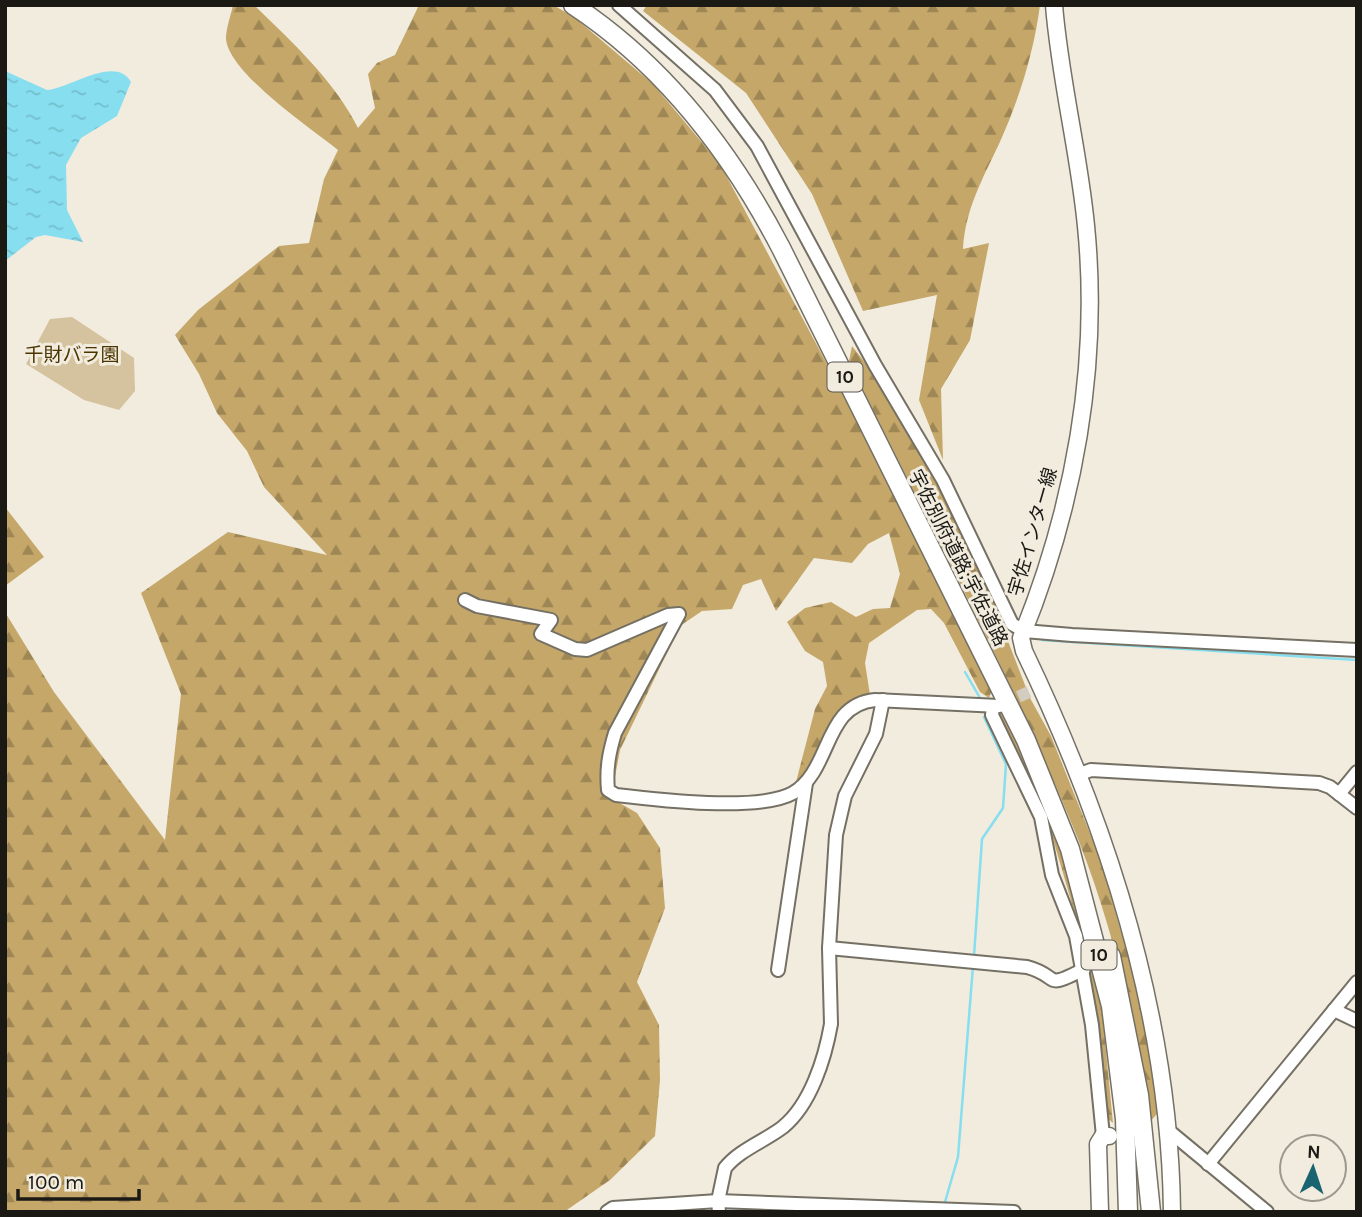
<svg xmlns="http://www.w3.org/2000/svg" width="1362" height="1217" font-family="Karla,'Noto Sans JP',sans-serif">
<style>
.forest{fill:url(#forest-firs)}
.garden{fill:#d5c29e}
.water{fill:url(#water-ripples)}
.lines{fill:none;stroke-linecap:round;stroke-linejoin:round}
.stream{stroke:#86deef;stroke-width:2.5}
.minor-tunnel{stroke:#d2ccc1;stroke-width:12;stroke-dasharray:12 6;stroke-linecap:butt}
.minor-casing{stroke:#757064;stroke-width:16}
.major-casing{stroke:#757064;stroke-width:19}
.highway-casing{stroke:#757064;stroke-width:21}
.minor{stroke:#fff;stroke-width:12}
.major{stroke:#fff;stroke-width:16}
.highway{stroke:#fff;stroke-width:18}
.labels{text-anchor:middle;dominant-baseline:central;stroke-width:6;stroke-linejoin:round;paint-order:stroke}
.shield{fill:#f2ecdf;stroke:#5c5851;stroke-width:2}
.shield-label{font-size:18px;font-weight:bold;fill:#1b1914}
.park-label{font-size:19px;fill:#4a3500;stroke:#f2ecdf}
.street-label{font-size:19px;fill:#1b1914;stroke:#f2ecdf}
</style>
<defs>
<pattern id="forest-firs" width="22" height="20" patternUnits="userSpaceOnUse" patternTransform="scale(1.75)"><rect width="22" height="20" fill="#c5a769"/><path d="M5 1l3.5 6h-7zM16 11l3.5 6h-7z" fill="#9f8755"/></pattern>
<pattern id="water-ripples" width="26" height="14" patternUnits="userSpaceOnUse" patternTransform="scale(1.75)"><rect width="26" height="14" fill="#86deef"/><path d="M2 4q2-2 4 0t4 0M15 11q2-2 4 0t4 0" fill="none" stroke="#73becc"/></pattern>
</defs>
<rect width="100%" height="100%" fill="#f2ecdf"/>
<g class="forest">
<path d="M233,5H254C292,42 334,80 358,128L375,108L368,74L377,63L395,55L419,5H553L574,17L653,84L720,164L889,480L992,690L989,698L980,692L944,623L931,609L917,610L869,643L865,663L870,695L841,708L807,773L796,782L815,709L827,686L823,662L805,651L787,622L805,608L831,602L856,617L873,609L890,608L900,574L889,533L868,544L852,563L814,558L776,611L761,579L743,585L732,609L702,611L680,626L620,750L611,798L637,813L660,848L665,908L637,982L659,1025L660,1080L655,1136L610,1180L564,1212H5V612L54,692L165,840L181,694L141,593L228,532L327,555L264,487L247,451L217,413L199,374L175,335L198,310L279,246L309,243L324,179L338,150C312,129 227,72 226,38C226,28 231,15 233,5Z"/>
<path d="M647,5H1040C1034,52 1019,100 999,144C983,178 965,210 963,249L989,243L970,340L941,389L943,460L919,400L937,295L863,311L812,194L746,93L643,11Z"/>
<path d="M852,346L919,432L971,545L1030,698L1051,736L1101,861L1137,988L1159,1111L1151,1121C1135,1025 1114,930 1078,839C1012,676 926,520 849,361Z"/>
<path d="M5,507L44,557L5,586Z"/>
<path d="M1003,710L1056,828L1100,990L1113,1123L1105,1116L1080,931L1048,822L998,716Z"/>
</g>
<path class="garden" d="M72,317L134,358L135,391L119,410L84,400L26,364L50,319Z"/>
<path class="water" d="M5,71L47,90C68,89 116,54 131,82L117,116L81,138L66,165L67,210L83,242L45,235L36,237L5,261Z"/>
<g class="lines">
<g class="stream">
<path d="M1042,640L1357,660"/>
<path d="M965,672L980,698"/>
<path d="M974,956L982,839L1003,808L1006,764L984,717"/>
<path d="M945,1202L958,1157L973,966"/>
<path d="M724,1208L763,1209"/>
</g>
<path class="minor-tunnel" d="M1002,704L1029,692"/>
<defs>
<g id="minor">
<path d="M619,5L715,90L757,146L875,365L943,480L1012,624L1024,631L1072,635L1357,650"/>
<path d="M465,600L477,606L551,620L541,634L575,649L587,650L668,615L679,614L615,733C609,753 606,769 608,790L616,795C658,800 759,812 793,793C832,770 823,705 875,700L999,706"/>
<path d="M993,707L992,715L1041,817L1052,875L1076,936L1092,1025L1103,1136"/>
<path d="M1080,774L1091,770L1319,783L1330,787L1357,808"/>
<path d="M1339,794L1357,772"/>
<path d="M829,948L1027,967C1061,976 1042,991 1084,969"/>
<path d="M778,970L806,783"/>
<path d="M1334,1010L1357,1021"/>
<path d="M1169,1131L1267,1212"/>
<path d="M1208,1164L1357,982"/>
<path d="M607,1212L613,1208L718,1201L1014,1212"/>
<path d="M719,1212L718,1201L725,1168C739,1150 765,1141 783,1127C811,1104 825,1058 831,1024L829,948L836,835L845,796L876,734L883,700"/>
</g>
<g id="major">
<path d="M1054,5C1060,80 1079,152 1086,226C1100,366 1074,508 1021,638L1024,651C1107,824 1170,1018 1172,1212"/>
<path d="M1100,1212L1098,1144L1103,1136H1109"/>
</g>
<g id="highway">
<path d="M573,5C664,65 731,152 781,248L1026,740L1070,849L1111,1006L1125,1119L1128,1212"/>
<path d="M1111,956L1139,1095L1151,1212"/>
</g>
</defs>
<use href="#minor" class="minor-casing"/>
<use href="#major" class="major-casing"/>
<use href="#highway" class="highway-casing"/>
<use href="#minor" class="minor"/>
<use href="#major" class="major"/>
<use href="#highway" class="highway"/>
</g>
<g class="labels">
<g class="shield">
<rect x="827.5" y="362.5" width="35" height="29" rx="5"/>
<rect x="1081.5" y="940.5" width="35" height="29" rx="5"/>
</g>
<g class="shield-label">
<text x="845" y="377">10</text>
<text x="1099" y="955">10</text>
</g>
<g class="park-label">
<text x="72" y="355">千財バラ園</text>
</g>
<g class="street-label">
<text transform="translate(1033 532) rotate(-74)">宇佐インター線</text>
<text transform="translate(958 558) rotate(63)">宇佐別府道路;宇佐道路</text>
</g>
</g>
<rect width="1362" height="1217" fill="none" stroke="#1b1914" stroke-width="14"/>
<g transform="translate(1313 1168) rotate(3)"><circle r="33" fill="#f2ecdf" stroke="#9c988e" stroke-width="2"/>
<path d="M0-5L12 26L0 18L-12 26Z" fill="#1a6471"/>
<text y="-10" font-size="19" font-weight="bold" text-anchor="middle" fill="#1b1914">N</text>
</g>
<path d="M18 1189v10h121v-10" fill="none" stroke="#1b1914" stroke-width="3.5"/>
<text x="28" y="1189" font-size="21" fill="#1b1914" stroke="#f2ecdf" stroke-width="5" paint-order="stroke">100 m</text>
</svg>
